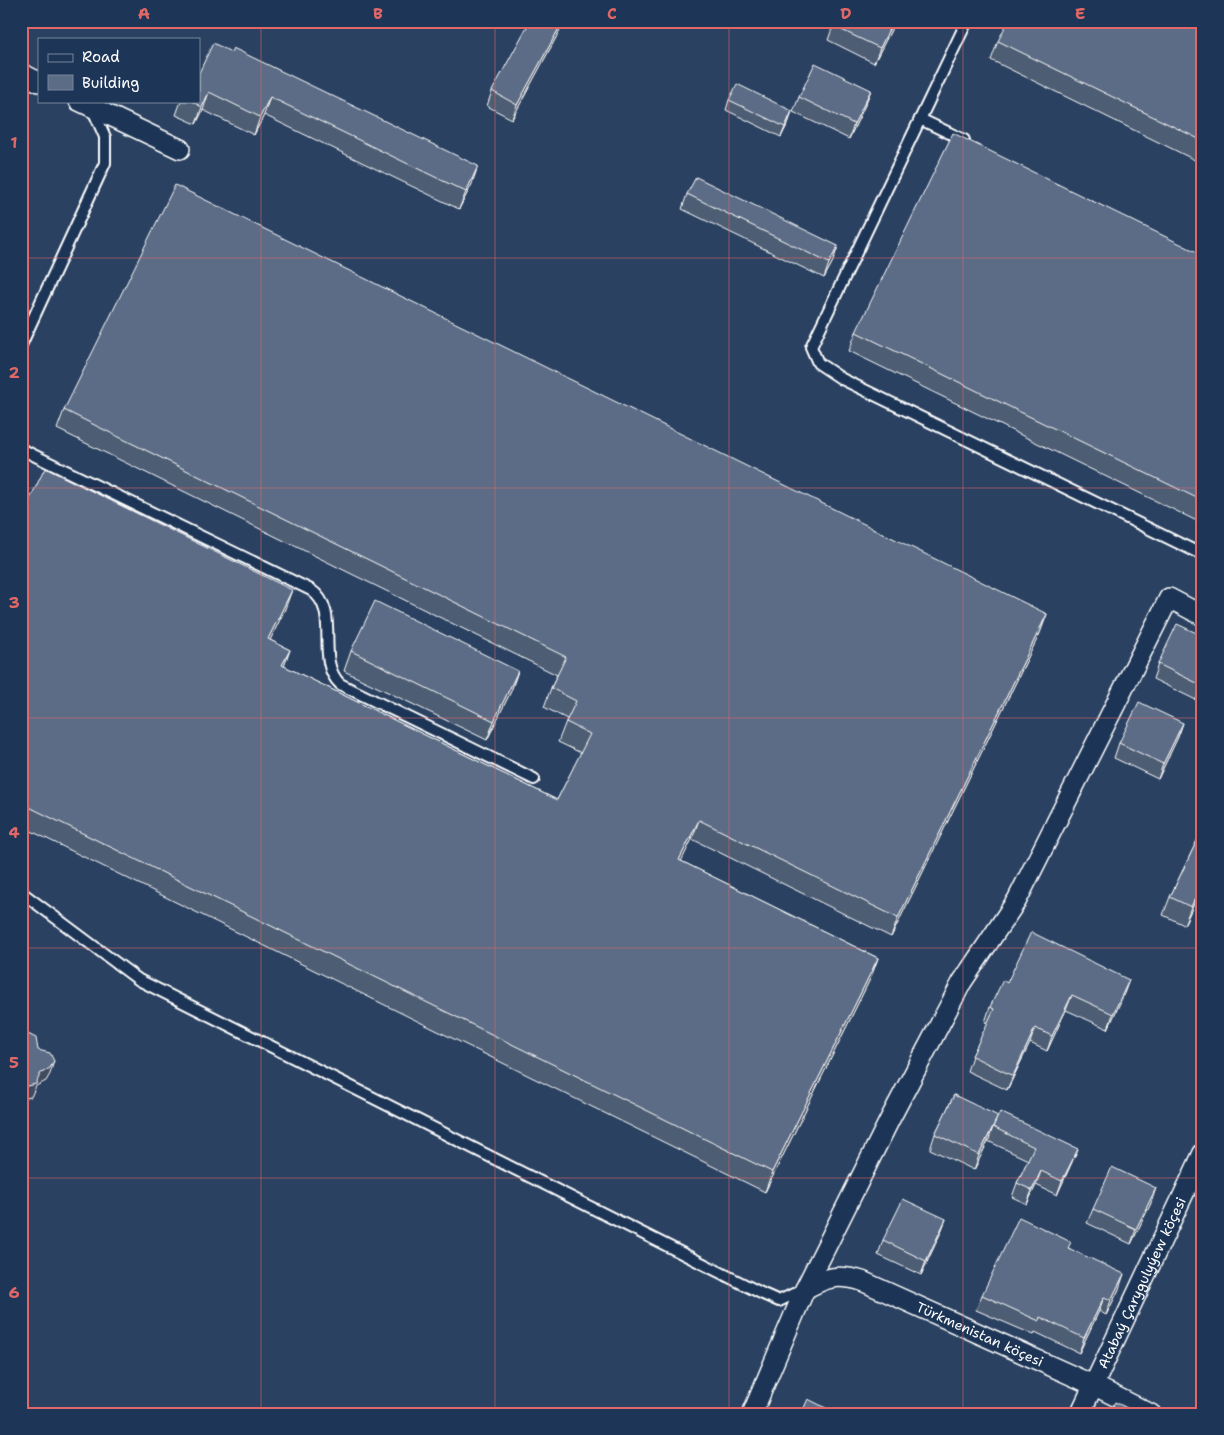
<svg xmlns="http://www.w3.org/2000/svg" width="1224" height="1435" font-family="'Shantell Sans',sans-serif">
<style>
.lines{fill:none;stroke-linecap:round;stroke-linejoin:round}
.lane-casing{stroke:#fff;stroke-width:14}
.street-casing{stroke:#fff;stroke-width:22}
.lane{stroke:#1d3557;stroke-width:10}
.street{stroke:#1d3557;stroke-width:19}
.wall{fill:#4e5d73;stroke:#fff}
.shaded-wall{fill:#404c5e;stroke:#fff}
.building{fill:#5b6c86;stroke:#fff}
.grid{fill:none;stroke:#e26868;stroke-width:1;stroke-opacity:0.55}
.labels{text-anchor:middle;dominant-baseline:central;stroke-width:4;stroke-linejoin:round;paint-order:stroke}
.street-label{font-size:14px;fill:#fff;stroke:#1d3557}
.neatline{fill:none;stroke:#e26868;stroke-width:2}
.grid-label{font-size:16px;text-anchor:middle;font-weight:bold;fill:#e26868}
</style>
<rect width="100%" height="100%" fill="#2a4161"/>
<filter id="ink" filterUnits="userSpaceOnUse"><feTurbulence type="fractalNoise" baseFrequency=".02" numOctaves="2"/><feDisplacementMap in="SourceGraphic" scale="10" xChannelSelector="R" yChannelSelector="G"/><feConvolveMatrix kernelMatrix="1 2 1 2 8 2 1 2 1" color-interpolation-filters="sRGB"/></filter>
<g filter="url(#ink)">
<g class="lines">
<defs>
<g id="lane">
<path d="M967,21L811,347L818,363L842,379L1203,555"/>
<path d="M920,119L964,140"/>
<path d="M21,345L105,163V137L93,110"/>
<path d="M21,449L311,590C342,611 314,659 340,684L534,779"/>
<path d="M21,892L139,980L763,1294L779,1301L804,1289"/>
</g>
<g id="street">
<path d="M21,73L39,82"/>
<path d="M79,101L180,149"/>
<path id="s1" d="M805,1289C827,1277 837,1274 862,1281L1093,1385L1151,1414"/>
<path d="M752,1414L805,1289L890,1119L962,982L1017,900L1169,598L1203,616"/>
<path id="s2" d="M1080,1414L1203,1153"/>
</g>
</defs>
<use href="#lane" class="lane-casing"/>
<use href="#street" class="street-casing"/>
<use href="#lane" class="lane"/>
<use href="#street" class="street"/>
</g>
<g class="wall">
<path d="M565,21L512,119L487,106L492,91Z"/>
<path d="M1203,21V164L991,60L998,41Z"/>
<path d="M833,26L891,30L874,63L828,40Z"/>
<path d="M231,52L472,184L459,209L264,115L254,135L203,110L196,124L176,115L181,101H199Z"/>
<path d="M871,90L865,105L849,139L793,112L799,97Z"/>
<path d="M729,100L792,111L789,121L781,137L726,110Z"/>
<path d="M687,194L838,246L833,261L824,278L682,209Z"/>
<path d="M1203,255V524L849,351L856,332Z"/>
<path d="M64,410L1047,614L1040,633L891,937L692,839L681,861L878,958L871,977L765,1192L21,826V517L285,609L270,640L290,650L284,666L557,800L581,753L558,742L567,719L544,707L551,688L557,675L57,429Z"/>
<path d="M1203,636V684L1196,700L1153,679L1158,664Z"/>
<path d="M351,651L518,671L511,691L487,740L344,671Z"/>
<path d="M1183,723L1178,737L1158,779L1114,758L1119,743Z"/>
<path d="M1203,828V896L1200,901L1196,900L1184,925L1163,915L1170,897Z"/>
<path d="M1007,983L1124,994L1108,1029L1066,1010L1047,1051L1030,1043L1007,1090L967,1071L972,1056L988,1023L985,1022L990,1007Z"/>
<path d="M954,1095L1072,1162L1057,1195L1036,1185L1027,1204L1012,1197L1017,1183L1028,1160L988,1141L989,1139L974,1170L930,1149L935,1134Z"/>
<path d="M1151,1203L1131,1244L1087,1223L1093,1209Z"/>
<path d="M946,1219L940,1234L921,1275L878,1255L883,1240Z"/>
<path d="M1069,1248L1119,1289L1106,1315L1099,1311L1079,1353L1035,1332L1034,1335L976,1310L982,1295Z"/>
</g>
<g class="shaded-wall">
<path d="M563,21H565L512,119L517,105Z"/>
<path d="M893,21H894L891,30L874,63L880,48Z"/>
<path d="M871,90L865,105L849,139L854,124Z"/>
<path d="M209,92L203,110L196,124L202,107Z"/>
<path d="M270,97L264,115L254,135L260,117Z"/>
<path d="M792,111L789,121L781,137L785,127Z"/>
<path d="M478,166L472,184L459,209L466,192Z"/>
<path d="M838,246L833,261L824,278L829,263Z"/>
<path d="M292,590L285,609L261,659L268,639Z"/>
<path d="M1047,614L1040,633L891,937L898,918Z"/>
<path d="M290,650L283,669L282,665Z"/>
<path d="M518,671L511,691L487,740L494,721Z"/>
<path d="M1203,681V684L1196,700L1201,685Z"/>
<path d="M1183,723L1178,737L1158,779L1163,764Z"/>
<path d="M699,820L692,839L672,880L679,860Z"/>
<path d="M1203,881L1196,900L1184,925L1191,907Z"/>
<path d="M878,958L871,977L765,1192L772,1172Z"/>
<path d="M1129,980L1124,994L1108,1029L1113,1014Z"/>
<path d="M1072,995L1066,1010L1047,1051L1052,1036Z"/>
<path d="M1035,1028L1030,1043L1007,1090L1013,1076Z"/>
<path d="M54,1061L50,1074L46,1081L36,1086L31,1097L21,1099V1094L24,1087Z"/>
<path d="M993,1127L989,1139L974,1170L979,1155Z"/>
<path d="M1078,1149L1072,1162L1057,1195L1062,1181Z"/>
<path d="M1041,1171L1036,1185L1027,1204L1032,1190Z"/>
<path d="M1156,1188L1151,1203L1131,1244L1136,1229Z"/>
<path d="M946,1219L940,1234L921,1275L926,1261Z"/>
<path d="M1124,1274L1119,1289L1106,1315L1111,1300Z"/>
<path d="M1104,1297L1099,1311L1079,1353L1084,1338Z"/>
</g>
<g class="building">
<path d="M530,21H563L517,105L492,91Z"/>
<path d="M835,21H893L880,48L833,26Z"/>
<path d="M1008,21H1203V141L998,41Z"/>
<path d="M213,43L231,52L233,48L478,166L466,192L270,97L260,117L209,92L202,107L191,101H199V73Z"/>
<path d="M815,63L871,90L854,124L799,97Z"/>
<path d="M737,84L792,111L785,127L729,100Z"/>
<path d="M953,133L1203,255V501L856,332Z"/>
<path d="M696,177L838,246L829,263L687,194Z"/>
<path d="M175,185L1047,614L898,918L699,820L679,860L878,958L772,1172L21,803V517L45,468L292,590L268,639L290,650L282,665L557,800L590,734L566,722L576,701L551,688L566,657L64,410Z"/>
<path d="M375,601L518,671L494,721L351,651Z"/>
<path d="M1177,624L1203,636V681L1201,685L1158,664Z"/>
<path d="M1139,702L1183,723L1163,764L1119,743Z"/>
<path d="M1203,828V881L1191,907L1170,897Z"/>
<path d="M1031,932L1129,980L1113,1014L1072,995L1052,1036L1035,1028L1013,1076L972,1056L994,1009L990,1007L1003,980L1007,983Z"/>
<path d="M28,1034L36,1038L38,1050L50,1053L54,1061L50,1068L40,1074L36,1084L24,1087L21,1098V1038Z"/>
<path d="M954,1095L998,1116L979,1155L935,1134Z"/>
<path d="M1000,1112L1078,1149L1062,1181L1041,1171L1032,1190L1017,1183L1034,1147L993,1127Z"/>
<path d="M1112,1167L1156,1188L1136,1229L1093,1209Z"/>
<path d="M903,1199L946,1219L926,1261L883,1240Z"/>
<path d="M1019,1217L1071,1242L1068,1248L1124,1274L1111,1300L1104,1297L1084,1338L1040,1317L1039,1321L982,1295Z"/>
<path d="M808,1399L838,1414H801Z"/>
<path d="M1115,1402L1139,1414H1109Z"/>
</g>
</g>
<path class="grid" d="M261,21V1414M495,21V1414M729,21V1414M963,21V1414M21,258H1203M21,488H1203M21,718H1203M21,948H1203M21,1178H1203"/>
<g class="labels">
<g class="street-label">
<text stroke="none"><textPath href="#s2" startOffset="145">Atabaý Çarygulyýew köçesi</textPath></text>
<text stroke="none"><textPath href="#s1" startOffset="189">Türkmenistan köçesi</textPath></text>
</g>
</g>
<rect width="1224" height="1435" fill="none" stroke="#1d3557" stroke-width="55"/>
<rect x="38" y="38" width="162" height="65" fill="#1d3557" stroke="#77869a"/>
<rect x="48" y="54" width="25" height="8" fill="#1d3557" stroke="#77869a"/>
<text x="82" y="62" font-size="15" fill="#ffffff">Road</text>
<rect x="48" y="75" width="25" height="15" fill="#5b6c86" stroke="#77869a"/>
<text x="82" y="88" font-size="15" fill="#ffffff">Building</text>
<rect x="28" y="28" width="1168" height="1380" class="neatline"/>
<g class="grid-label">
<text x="144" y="19">A</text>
<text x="378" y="19">B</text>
<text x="612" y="19">C</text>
<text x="846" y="19">D</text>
<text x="1080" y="19">E</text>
<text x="14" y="148">1</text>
<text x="14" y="378">2</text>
<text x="14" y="608">3</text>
<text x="14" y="838">4</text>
<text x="14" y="1068">5</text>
<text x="14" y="1298">6</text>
</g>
</svg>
